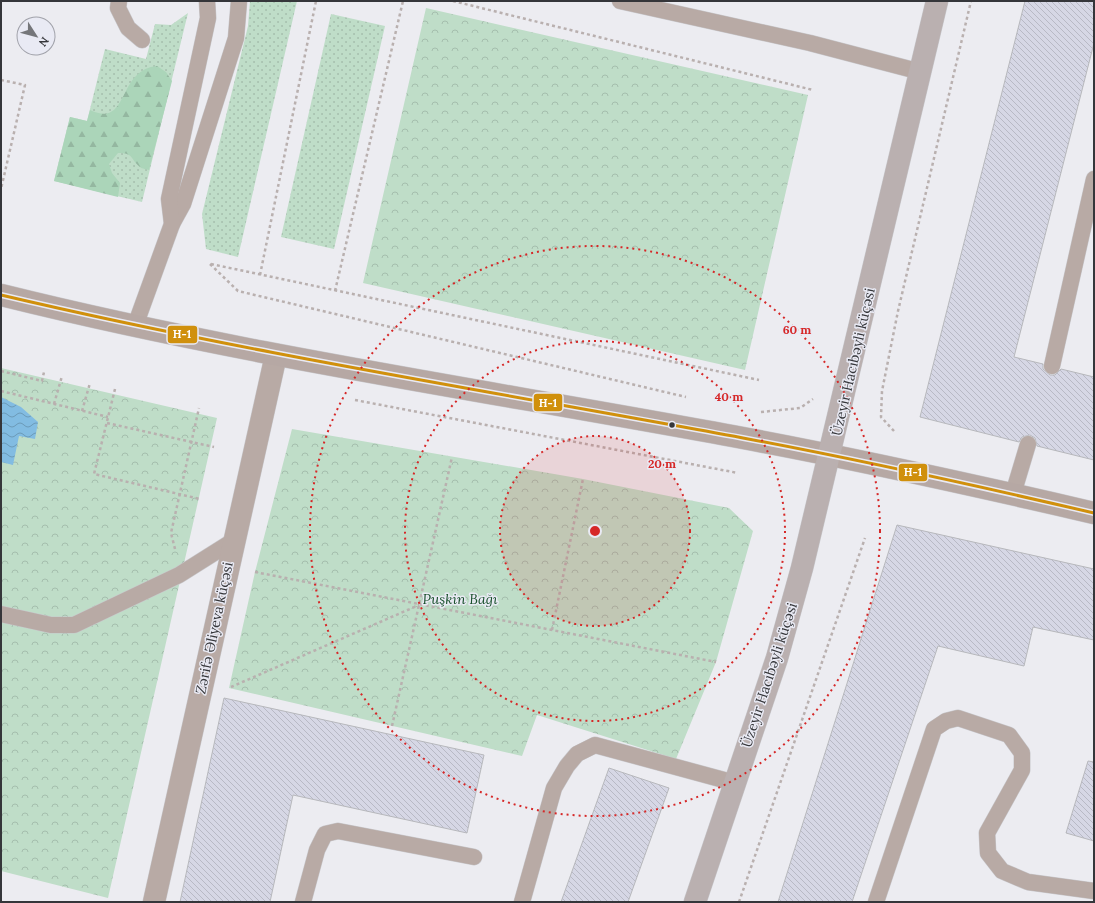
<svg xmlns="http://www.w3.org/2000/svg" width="1095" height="903" font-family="Lora,serif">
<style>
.grass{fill:url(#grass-dots)}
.forest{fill:url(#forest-firs)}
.park{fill:url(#park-crowns)}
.water{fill:url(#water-waves)}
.building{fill:url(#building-back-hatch);stroke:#b7b8bc}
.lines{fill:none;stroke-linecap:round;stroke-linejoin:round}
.lane-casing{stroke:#c8c8cc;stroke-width:17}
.street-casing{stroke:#c8c8cc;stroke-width:23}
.secondary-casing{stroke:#c8c8cc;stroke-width:23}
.highway-casing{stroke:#c8c8cc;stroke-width:23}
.path{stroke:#b9b0af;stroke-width:2.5;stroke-dasharray:3 3;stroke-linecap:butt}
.lane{stroke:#b8aaa5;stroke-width:16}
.street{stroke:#b8aaa5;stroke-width:22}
.secondary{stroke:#b6a8a4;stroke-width:22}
.highway{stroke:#bab0b0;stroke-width:22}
.bus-1-casing{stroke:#e9eaf4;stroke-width:6}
.bus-1{stroke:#d0900c;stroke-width:3}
.ring{fill:none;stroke:#d62828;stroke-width:2;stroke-dasharray:2 4}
.bus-dot{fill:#35363a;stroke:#e9eaf4;stroke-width:1.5}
.labels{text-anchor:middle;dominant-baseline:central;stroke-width:3;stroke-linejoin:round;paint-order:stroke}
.street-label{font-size:14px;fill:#35363a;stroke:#e9eaf4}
.park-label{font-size:14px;font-style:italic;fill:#19512c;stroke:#e9eaf4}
.centre{fill:#d62828;stroke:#e9eaf4;stroke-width:2}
.ring-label{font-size:12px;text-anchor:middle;font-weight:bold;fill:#d62828;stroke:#e9eaf4;stroke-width:3;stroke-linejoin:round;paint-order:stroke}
.line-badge{stroke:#e9eaf4;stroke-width:1.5}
.badge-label{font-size:11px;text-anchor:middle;font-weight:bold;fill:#fff}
</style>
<defs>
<pattern id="grass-dots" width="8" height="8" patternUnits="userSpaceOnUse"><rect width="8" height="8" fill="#bfddc8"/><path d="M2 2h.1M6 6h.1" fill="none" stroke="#a5bead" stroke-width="1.8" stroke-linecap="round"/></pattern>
<pattern id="forest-firs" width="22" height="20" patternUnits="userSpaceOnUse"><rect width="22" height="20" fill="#abd5b9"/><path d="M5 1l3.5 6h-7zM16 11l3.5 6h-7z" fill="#94b7a0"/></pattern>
<pattern id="park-crowns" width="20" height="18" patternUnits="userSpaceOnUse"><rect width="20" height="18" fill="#bfddc8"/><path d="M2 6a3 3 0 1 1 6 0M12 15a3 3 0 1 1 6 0" fill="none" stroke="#a5bead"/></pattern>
<pattern id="water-waves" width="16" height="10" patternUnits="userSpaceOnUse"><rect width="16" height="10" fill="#82bce2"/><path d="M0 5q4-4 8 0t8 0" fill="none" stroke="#6b9ab8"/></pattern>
<pattern id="building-back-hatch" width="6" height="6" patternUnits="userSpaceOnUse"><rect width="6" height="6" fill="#d6d7e5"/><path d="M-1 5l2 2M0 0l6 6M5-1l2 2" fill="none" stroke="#b8b9c5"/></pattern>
</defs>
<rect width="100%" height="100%" fill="#ececf1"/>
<g class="grass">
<path d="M250,1H297L238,257L206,249L202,214L248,26Z"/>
<path d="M188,13L142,202L54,181L70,117L87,121L105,49L146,59L155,24L171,25Z"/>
<path d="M331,14L385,26L334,249L281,237Z"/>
</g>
<path class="forest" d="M157,66L166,72L172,81L149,170C147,169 142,169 140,167C130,159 134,153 118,153L109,164L112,173L120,183L118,197L54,181L70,117L87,121L90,110C130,129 116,70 157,66Z"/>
<g class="park">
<path d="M426,8L808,95L745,370L363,283Z"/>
<path d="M1,368L217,418L108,898L1,871Z"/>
<path d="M292,429L583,479L729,508L753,531L716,662L676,759L537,715L522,756L229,688L255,572Z"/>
</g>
<path class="water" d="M1,397L21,407L38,422L35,439L19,436L13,465L1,462Z"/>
<g class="building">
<path d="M1025,1H1094V43L1014,357L1043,364V369L1050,375H1055L1061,369L1094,377V460L1037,446L1035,438L1030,435L1022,437L1019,442L920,417Z"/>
<path d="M897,525L1094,569V640L1033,627L1024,666L938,646L852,902H778Z"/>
<path d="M224,698L484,755L467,833L293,795L270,902H180Z"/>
<path d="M1088,761L1094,762V841L1066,833Z"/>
<path d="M609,768L669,788L628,902H561Z"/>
</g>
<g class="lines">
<defs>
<g id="lane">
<path d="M119,1L118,8L128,28L142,40"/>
<path d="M620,1L810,43L921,72"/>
<path d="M172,224L183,204L236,38L239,1"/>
<path d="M135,326L172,224L169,199L208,18L207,1"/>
<path d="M1052,366L1094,179"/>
<path d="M1013,494L1028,444"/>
<path d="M1,614L51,625H74L179,575L233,541"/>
<path d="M303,902L317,850L325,834L338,831L474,857"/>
<path d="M522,902L554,788L567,766L577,754L595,745L735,783"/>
<path d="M876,902L934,729L946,721L958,718L1009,735L1022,753V770L987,833L988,853L1002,871L1028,882L1094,891"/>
</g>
<path id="street" d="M154,902L276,355"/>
<path id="secondary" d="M1,295C246,356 496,392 743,438C861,460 978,486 1094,513"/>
<path id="highway" d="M695,902L777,658L802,568L937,1"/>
</defs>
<use href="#lane" class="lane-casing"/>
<use href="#street" class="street-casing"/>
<use href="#secondary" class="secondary-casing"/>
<use href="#highway" class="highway-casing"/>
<g class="path">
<path d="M453,1L813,90"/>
<path d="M1,80L25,85L1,189"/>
<path d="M210,264L238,291L686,397"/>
<path d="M211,264L759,380"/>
<path d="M260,275L316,1"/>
<path d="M335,291L403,1"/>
<path d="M1,371L42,381L44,372"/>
<path d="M115,389L94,474L200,499"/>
<path d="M1,391L108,417"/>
<path d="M355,400L738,473"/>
<path d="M54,404L62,376"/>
<path d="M82,411L90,383"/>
<path d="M761,412L800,408L813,399"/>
<path d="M107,423L214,447"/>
<path d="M894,431L881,417L882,391L898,311L971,1"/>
<path d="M175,549L171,533L199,408"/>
<path d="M255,572L716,662"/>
<path d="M552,630L583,479"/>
<path d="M231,687L419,605"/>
<path d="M392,726L452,457"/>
<path d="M739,902L865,538"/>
</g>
<use href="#lane" class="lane"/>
<use href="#street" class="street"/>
<use href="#secondary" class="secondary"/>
<use href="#highway" class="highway"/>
<defs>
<path id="bus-1" d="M1,295C247,353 495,392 743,438C861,460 978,486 1094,513"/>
</defs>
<use href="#bus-1" class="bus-1-casing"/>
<use href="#bus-1" class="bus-1"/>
</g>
<circle cx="595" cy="531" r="95" fill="#d62828" fill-opacity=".12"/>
<g class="ring">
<circle cx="595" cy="531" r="95"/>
<circle cx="595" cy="531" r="190"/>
<circle cx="595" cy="531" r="285"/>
</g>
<circle class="bus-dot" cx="672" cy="425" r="3.5"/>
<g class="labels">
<g class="street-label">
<text transform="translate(853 362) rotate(-77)">Üzeyir Hacıbəyli küçəsi</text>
<text transform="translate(214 628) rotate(-78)">Zərifə Əliyeva küçəsi</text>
<text transform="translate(769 675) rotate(-72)">Üzeyir Hacıbəyli küçəsi</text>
</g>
<g class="park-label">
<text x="460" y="599">Puşkin Bağı</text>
</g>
</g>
<circle cx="595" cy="531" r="6" class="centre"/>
<g class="ring-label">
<text x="797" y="334">60 m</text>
<text x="729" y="401">40 m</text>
<text x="662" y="468">20 m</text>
</g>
<g class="line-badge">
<rect x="167" y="325" width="31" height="19" rx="4" fill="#d0900c"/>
<rect x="533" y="393" width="30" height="19" rx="4" fill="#d0900c"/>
<rect x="898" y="463" width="30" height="19" rx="4" fill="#d0900c"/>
</g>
<g class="badge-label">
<text x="182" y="338">H-1</text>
<text x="548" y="407">H-1</text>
<text x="913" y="476">H-1</text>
</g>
<rect width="1095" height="903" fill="none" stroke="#35363a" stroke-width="4"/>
<g transform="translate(36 36) rotate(126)"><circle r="19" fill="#e9eaf4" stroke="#a1a2aa"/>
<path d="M0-3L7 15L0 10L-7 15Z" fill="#75767a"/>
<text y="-6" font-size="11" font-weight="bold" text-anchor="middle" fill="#35363a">N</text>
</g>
</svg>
